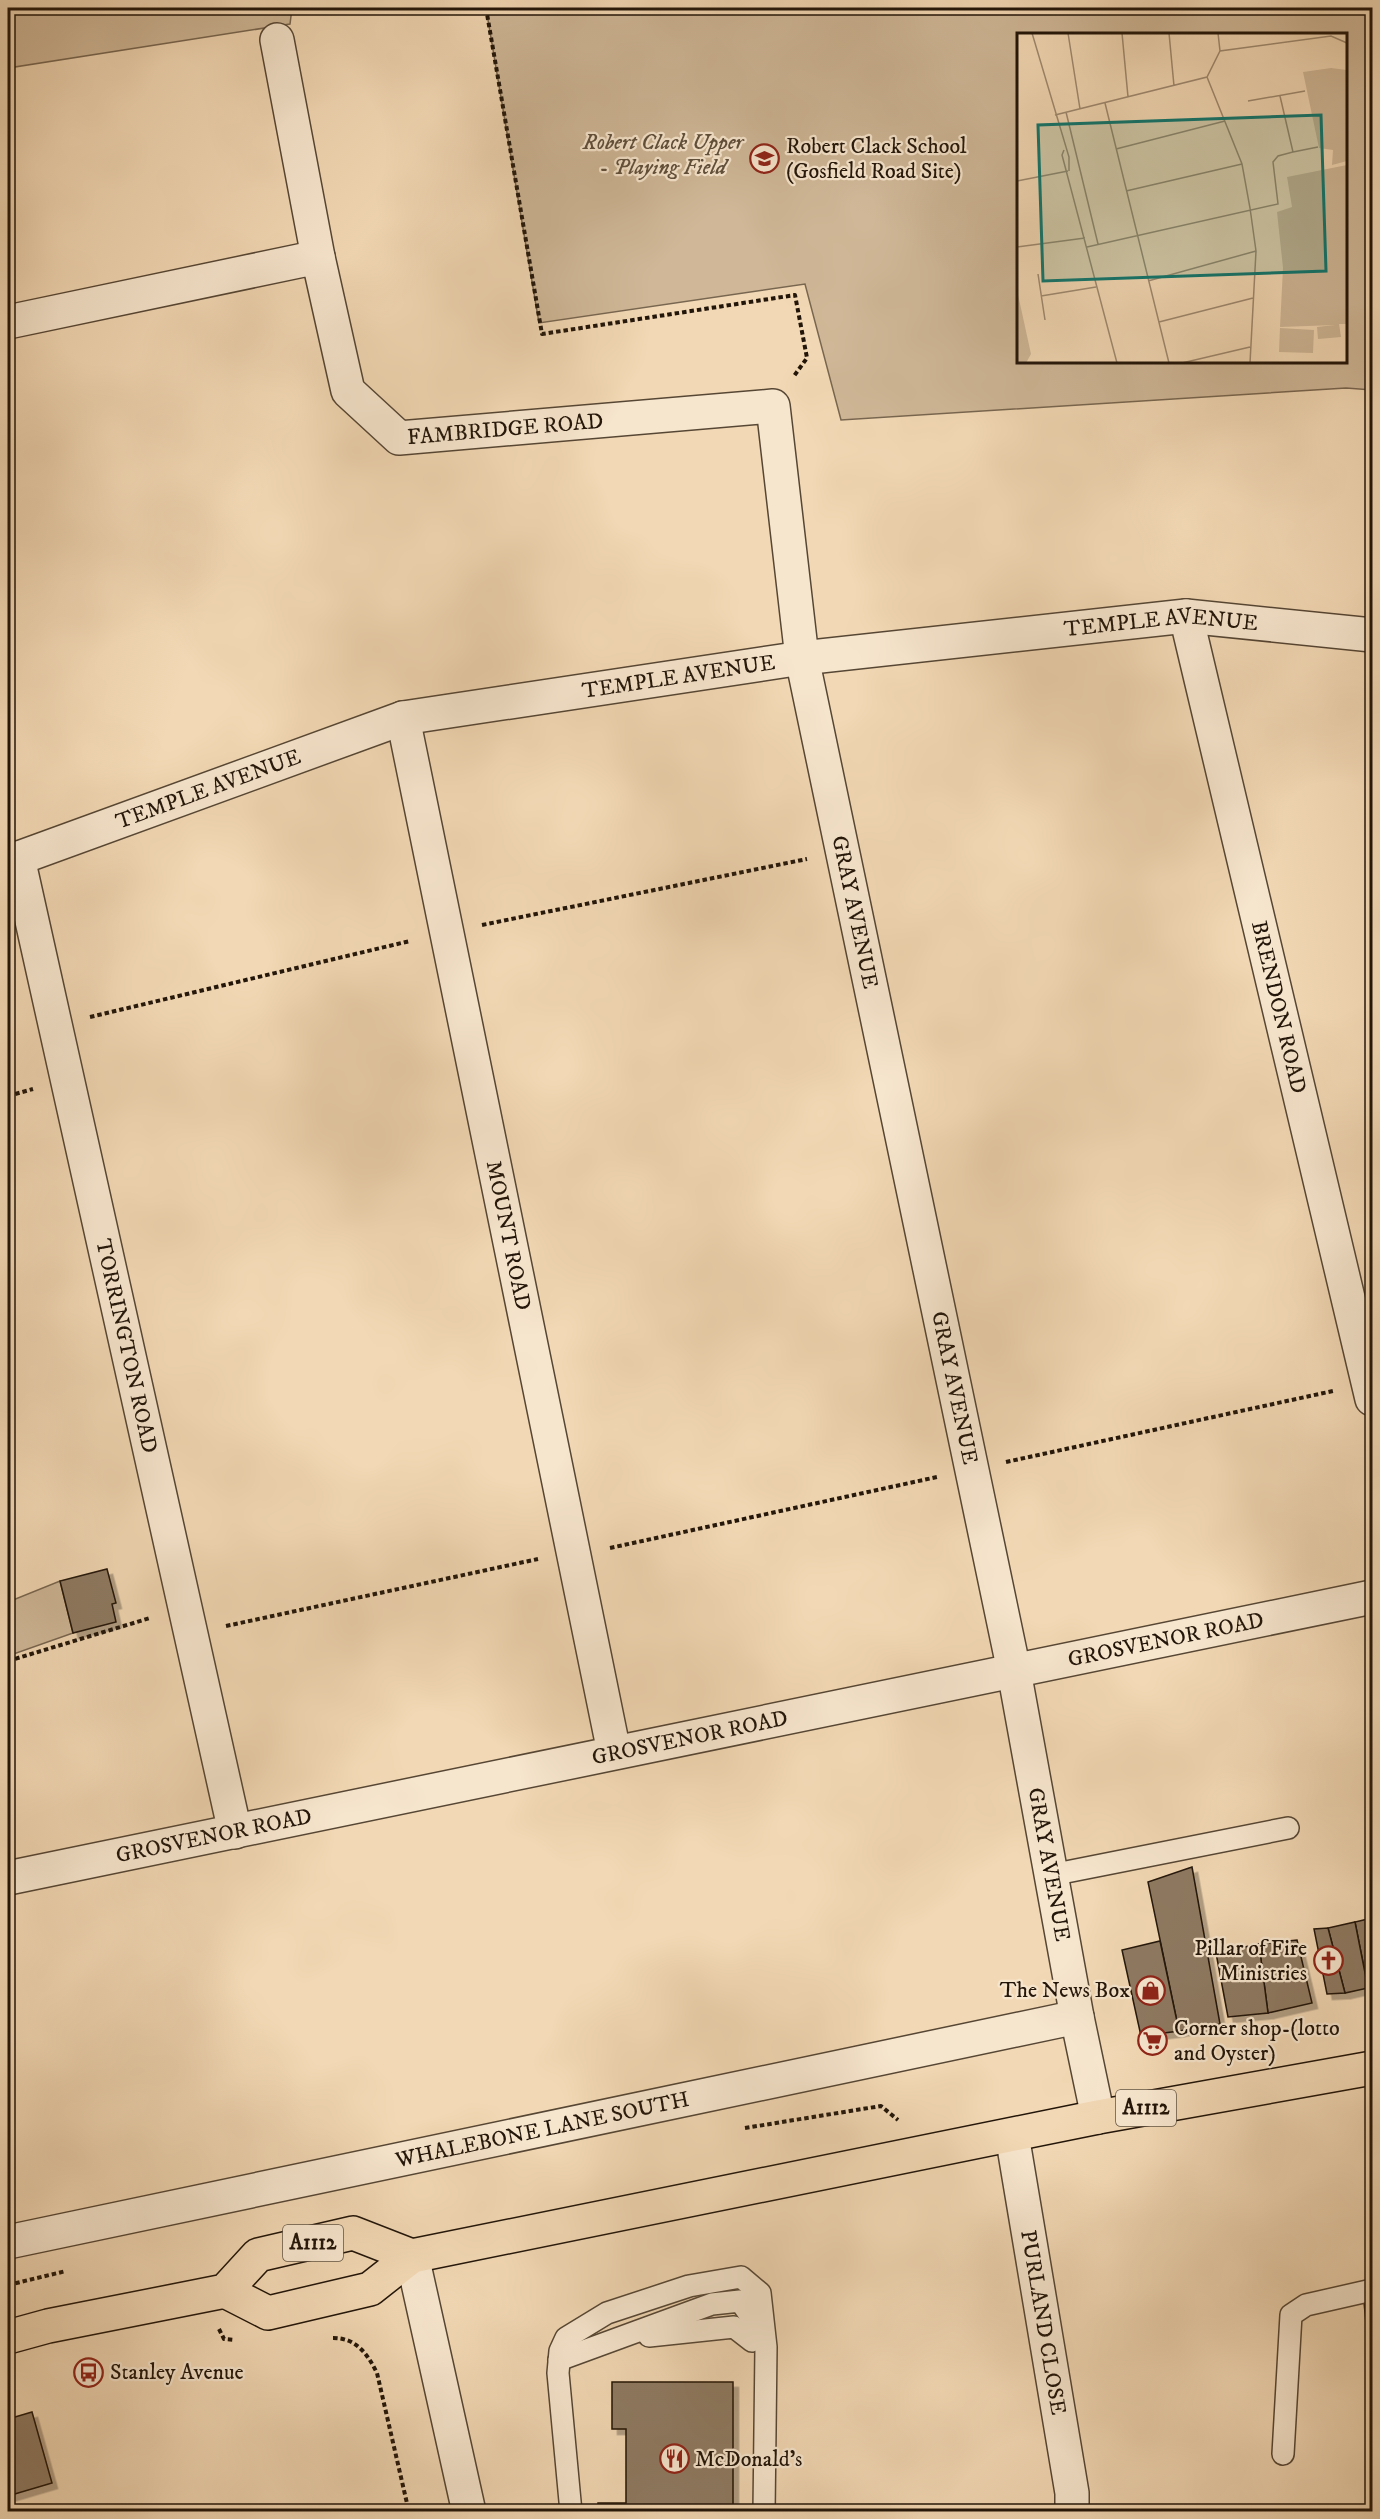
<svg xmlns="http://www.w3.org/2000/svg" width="1380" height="2519" font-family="'IM FELL DW Pica',serif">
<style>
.green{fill:#cfb797;stroke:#786650;stroke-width:1.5;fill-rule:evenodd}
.building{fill:#8e7a62;stroke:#221509;stroke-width:1.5;filter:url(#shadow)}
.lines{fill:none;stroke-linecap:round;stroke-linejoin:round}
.lane-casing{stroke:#564634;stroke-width:24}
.street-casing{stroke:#564634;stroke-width:36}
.primary-casing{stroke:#221509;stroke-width:36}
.path{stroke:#221509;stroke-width:4;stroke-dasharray:4.5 3;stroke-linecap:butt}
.lane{stroke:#f7e6ce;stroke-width:21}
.street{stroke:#f7e6ce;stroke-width:33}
.primary{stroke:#f2d8b4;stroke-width:33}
.labels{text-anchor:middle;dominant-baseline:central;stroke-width:4.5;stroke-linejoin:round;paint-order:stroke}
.shield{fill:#f7e6ce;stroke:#625444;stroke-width:1.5}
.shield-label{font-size:21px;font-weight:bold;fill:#221509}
.park-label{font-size:22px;font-style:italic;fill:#5f4e3b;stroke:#f7e6ce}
.poi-label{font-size:22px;fill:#221509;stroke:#f7e6ce;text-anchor:start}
.street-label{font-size:22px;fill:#221509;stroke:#f7e6ce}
.inset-road{fill:none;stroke:#9f8a70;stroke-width:1.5}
.view{fill:#0f766e;fill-opacity:0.15;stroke:#0f766e;stroke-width:3}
.inset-edge{fill:none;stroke:#221509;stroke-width:3}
</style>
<defs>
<filter id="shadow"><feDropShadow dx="5.5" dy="5.5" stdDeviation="0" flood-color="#0004"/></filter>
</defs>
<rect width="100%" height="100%" fill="#f2d8b4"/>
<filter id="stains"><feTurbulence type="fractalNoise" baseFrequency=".00333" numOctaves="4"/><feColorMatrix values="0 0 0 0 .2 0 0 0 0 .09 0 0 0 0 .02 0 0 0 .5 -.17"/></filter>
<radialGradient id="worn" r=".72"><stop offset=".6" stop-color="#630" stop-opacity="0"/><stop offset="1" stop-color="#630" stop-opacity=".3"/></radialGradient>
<g class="green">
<path d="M8,8H292L290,24L8,68Z"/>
<path d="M486,8H1372V390L1346,388L841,420L805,284L539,323ZM1018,34H1346V362H1018Z"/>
<path d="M60,1581L73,1633L8,1656V1602Z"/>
</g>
<g class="building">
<path d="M107,1569L116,1603L112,1604L116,1622L73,1633L60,1581Z"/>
<path d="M1192,1867L1220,2024L1179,2031L1148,1882Z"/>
<path d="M1372,1918V1988H1368L1355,1922Z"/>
<path d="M1355,1922L1368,1988L1345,1993L1328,1928Z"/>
<path d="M1328,1928L1345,1993L1327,1994L1314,1929Z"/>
<path d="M1297,1940L1312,2003L1268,2013L1259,1944Z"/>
<path d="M1160,1941L1179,2031L1141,2036L1122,1950Z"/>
<path d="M1259,1944L1268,2013L1228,2017L1216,1953Z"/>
<path d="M1372,2301V2334H1367L1364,2302Z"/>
<path d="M1367,2334H1372V2366H1371Z"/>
<path d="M612,2382H733V2512H598V2503H626V2429H612Z"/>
<path d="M32,2412L52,2483L8,2496V2419Z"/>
</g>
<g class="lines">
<defs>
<g id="lane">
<path d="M1051,1875L1288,1828"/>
<path d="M649,2336L734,2327L752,2341"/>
<path d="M559,2360L712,2304L740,2301L752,2318V2340"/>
<path d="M1283,2454L1291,2315L1306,2305L1372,2290"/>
<path d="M571,2512L558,2373L560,2351L566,2338L607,2313L689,2286L741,2277L760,2293L766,2347L764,2512"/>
</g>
<g id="street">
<path d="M277,40L318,257"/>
<path id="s1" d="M8,322L318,257L348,391L399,438L773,406L802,658L1014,1671L1077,2017L1098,2117"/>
<path id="s2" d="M1186,616L1372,1399"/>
<path id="s3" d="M403,718L614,1752"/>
<path id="s4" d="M18,858L235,1832"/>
<path id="s5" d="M8,862L403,718L802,658L1186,616L1372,635"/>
<path id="s6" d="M8,1878L1372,1597"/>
<path id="s7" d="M1012,2135L1072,2493V2512"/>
<path id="s8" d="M8,2242L1077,2017"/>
<path d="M412,2256L469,2512"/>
</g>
<g id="primary">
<path d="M225,2291L268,2313L370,2289L412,2256L1098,2117L1372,2068"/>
<path d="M8,2337L48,2326L225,2291L258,2255L353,2233L412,2256"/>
</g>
</defs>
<use href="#lane" class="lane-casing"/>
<use href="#street" class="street-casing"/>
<use href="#primary" class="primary-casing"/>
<g class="path">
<path d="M486,8L542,334L795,295L807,358L794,376"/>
<path d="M482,925L807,859"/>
<path d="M90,1017L410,941"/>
<path d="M8,1096L33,1089"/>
<path d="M1006,1462L1333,1391"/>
<path d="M610,1548L937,1477"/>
<path d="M226,1626L538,1559"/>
<path d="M8,1661L150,1618"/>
<path d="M745,2128L881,2106L898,2120"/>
<path d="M8,2285L66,2271"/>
<path d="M219,2329L224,2339L235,2340"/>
<path d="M333,2338C356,2338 367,2353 377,2373L409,2512"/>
</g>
<use href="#lane" class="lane"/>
<use href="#street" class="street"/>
<use href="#primary" class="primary"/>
</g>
<defs>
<symbol id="school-ring" viewBox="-11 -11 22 22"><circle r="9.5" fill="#f7e6ce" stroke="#8f2418" stroke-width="1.5"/><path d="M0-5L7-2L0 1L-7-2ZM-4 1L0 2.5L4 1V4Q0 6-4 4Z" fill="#8f2418"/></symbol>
<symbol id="church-ring" viewBox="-11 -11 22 22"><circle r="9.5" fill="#f7e6ce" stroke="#8f2418" stroke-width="1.5"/><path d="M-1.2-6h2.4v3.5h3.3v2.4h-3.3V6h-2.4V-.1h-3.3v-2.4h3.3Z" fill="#8f2418"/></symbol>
<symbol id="shop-ring" viewBox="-11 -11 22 22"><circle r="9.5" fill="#f7e6ce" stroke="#8f2418" stroke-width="1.5"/><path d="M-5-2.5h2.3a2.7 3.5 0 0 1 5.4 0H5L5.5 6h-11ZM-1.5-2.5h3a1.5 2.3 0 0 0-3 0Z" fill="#8f2418"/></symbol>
<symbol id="supermarket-ring" viewBox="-11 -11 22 22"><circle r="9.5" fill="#f7e6ce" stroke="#8f2418" stroke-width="1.5"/><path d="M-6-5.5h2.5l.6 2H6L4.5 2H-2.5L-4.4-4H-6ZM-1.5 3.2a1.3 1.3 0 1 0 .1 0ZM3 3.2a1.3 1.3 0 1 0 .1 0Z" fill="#8f2418"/></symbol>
<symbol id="bus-ring" viewBox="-11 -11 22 22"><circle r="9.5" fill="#f7e6ce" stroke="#8f2418" stroke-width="1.5"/><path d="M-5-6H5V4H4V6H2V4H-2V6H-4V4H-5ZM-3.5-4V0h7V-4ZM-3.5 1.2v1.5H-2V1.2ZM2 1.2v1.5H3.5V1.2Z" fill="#8f2418"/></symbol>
<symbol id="restaurant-ring" viewBox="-11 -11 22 22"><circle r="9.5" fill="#f7e6ce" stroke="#8f2418" stroke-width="1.5"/><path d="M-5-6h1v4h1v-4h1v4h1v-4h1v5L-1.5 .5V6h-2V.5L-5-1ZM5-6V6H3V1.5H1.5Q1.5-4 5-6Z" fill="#8f2418"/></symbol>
</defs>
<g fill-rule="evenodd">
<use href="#school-ring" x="748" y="142" width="33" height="33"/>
<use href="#church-ring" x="1312" y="1944" width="33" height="33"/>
<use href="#shop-ring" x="1134" y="1974" width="33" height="33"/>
<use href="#supermarket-ring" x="1136" y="2024" width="33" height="33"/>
<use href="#bus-ring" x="72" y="2356" width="33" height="33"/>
<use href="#restaurant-ring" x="658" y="2442" width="33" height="33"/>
</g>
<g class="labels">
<g class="shield">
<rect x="1116" y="2090" width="60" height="36" rx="4.5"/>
<rect x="283" y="2225" width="60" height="36" rx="4.5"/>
</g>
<g class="shield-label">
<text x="1146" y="2108">A1112</text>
<text x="313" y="2243">A1112</text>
</g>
<g class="park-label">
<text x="663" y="142">Robert Clack Upper<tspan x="663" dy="25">- Playing Field</tspan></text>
</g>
<g class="poi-label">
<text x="786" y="146">Robert Clack School<tspan x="786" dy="25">(Gosfield Road Site)</tspan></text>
<text x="1307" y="1948" text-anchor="end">Pillar of Fire<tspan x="1307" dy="25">Ministries</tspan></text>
<text x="1130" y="1990" text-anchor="end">The News Box</text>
<text x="1174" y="2028">Corner shop-(lotto<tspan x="1174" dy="25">and Oyster)</tspan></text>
<text x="110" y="2372">Stanley Avenue</text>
<text x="695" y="2459">McDonald's</text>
</g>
<g class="street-label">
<text stroke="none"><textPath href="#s1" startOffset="630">FAMBRIDGE ROAD</textPath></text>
<text stroke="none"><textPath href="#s5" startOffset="1185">TEMPLE AVENUE</textPath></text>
<text stroke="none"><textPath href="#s5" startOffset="699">TEMPLE AVENUE</textPath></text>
<text stroke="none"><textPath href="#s5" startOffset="213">TEMPLE AVENUE</textPath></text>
<text stroke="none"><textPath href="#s1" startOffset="1412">GRAY AVENUE</textPath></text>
<text stroke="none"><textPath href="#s2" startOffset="402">BRENDON ROAD</textPath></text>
<text stroke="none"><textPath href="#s3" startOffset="528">MOUNT ROAD</textPath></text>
<text stroke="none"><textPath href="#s4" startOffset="500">TORRINGTON ROAD</textPath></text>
<text stroke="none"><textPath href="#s1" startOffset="1898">GRAY AVENUE</textPath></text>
<text stroke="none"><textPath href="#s6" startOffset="1182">GROSVENOR ROAD</textPath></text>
<text stroke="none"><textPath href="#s6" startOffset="696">GROSVENOR ROAD</textPath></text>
<text stroke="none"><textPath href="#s6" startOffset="210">GROSVENOR ROAD</textPath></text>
<text stroke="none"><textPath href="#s1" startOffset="2384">GRAY AVENUE</textPath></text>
<text stroke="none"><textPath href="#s8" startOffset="546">WHALEBONE LANE SOUTH</textPath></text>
<text stroke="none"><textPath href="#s7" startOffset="190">PURLAND CLOSE</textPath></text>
</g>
</g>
<g transform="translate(1017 33)">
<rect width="330" height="330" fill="#f2d8b4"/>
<path d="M314,35L330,37V128L315,132L316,117L302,115L286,39ZM330,132V291H322L324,304L301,306L300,294L318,292L263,294L266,235L260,179L275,174L270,144ZM0,257L14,321L9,330H0ZM263,295L297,297L296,320L262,319Z" fill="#cfb797"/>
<path class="inset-road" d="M15,0L52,124V138M51,0L63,76M105,0L111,64M152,0L157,53M201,0L203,18M190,44L225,131L233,175L239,218L233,330M231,68L288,58M88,70L152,330M49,79L81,211M38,82L190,44L203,18L314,3L330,10M99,116L208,88M47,117L45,122L100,330M276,119L301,114M0,148L51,138M109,158L225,131M0,214L68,205M70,214L261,171L256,129L261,123L276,119L263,63M21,241L28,287M131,248L239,218M24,263L79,254M142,289L236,265M165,330L233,314"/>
<path class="view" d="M304,82L309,238L26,248L21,92Z"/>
<rect width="330" height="330" class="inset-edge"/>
</g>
<rect width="1380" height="2519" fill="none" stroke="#f2d8b4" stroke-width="30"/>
<rect x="9" y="9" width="1362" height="2501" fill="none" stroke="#221509" stroke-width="3"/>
<rect x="15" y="15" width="1350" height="2489" fill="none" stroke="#221509" stroke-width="1.5"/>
<rect width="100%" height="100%" filter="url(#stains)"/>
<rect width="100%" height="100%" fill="url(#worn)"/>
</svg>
